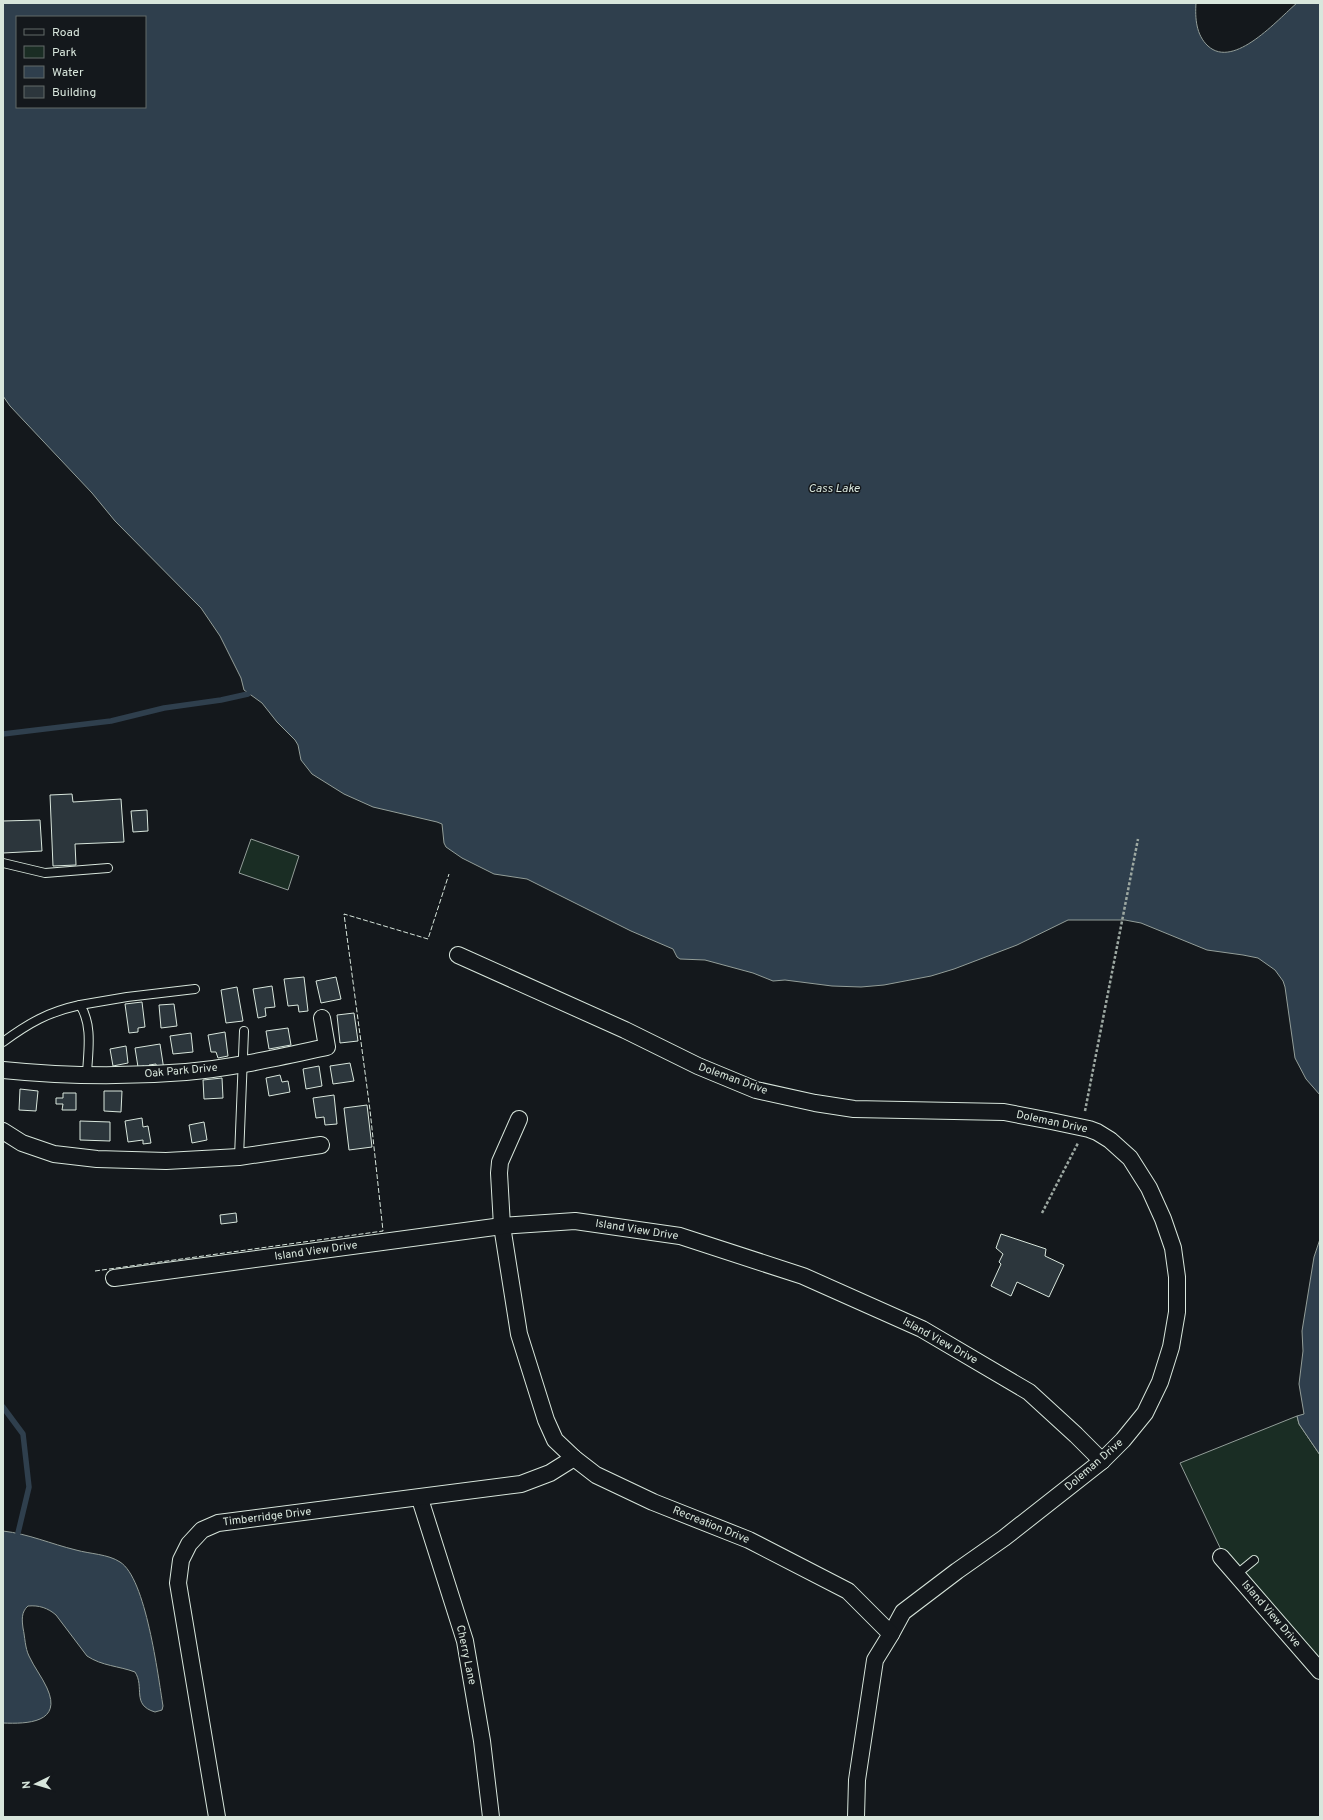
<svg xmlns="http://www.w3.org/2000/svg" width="1323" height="1820" font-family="Overpass,sans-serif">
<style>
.green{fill:#1a2d24;stroke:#939e99}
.water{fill:#2f3f4d;stroke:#939e99;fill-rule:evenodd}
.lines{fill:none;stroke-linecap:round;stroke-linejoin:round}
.stream{stroke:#2f3f4d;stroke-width:5.5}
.building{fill:#2c363c;stroke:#d8e6dc}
.lane-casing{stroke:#d8e6dc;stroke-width:10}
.street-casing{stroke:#d8e6dc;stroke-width:18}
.path{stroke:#9da8a2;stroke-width:2.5;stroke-dasharray:3 2;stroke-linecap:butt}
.lane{stroke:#14181c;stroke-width:8}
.street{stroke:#14181c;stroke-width:16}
.fence{stroke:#d8e6dc;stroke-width:1;stroke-dasharray:5 2;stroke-linecap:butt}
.labels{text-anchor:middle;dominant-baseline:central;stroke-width:3;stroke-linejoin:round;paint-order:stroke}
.street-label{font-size:11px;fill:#d8e6dc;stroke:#14181c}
.water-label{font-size:12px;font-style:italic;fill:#d8e6dc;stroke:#14181c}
</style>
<rect width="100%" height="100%" fill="#14181c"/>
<g class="green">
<path d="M251,839L299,856L288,890L239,873Z"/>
<path d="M1297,1416L1299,1424L1320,1455V1665L1223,1554L1180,1463Z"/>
</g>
<g class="water">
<path d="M3,3H1196C1195,18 1196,35 1208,46C1234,70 1278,19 1297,3H1320V1095L1306,1079L1295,1058L1285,987L1283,981L1275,970L1258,958L1243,955L1207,950L1141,923L1125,920H1068L1017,945L954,969L931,976L884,985L861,987L832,986L785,980L773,981L753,973L705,960L680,959L677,957L673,949L631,931L527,879L494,874L462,858L446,847L444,843L442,824L437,822L373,807L344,794L312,774L301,760L298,745L295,740L277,722L262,703L244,690L241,678L220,636L201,608L115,521L92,493L10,406L3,396ZM17,17H145V107H17Z"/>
<path d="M1320,1239V1455L1299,1424L1297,1416L1304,1414L1299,1384L1303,1351L1302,1331L1314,1257Z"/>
<path d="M3,1531C29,1534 51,1544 76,1550C90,1554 108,1554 120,1562C146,1578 158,1676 163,1706L162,1710L155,1712C131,1705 145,1687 135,1672C119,1666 102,1666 87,1656L56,1615C48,1608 39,1605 28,1606C21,1612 22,1620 23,1628C25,1637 25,1648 29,1656C34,1667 42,1677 47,1688C63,1723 27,1724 3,1723Z"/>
</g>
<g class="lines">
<g class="stream">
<path d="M3,734L111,721L164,708L221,700L248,694"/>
<path d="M3,1407L23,1434L29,1487L18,1533"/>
</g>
</g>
<g class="building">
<path d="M72,794L73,802L121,799L124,842L75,844L76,865L53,866L50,795Z"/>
<path d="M147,810L148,831L133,832L131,811Z"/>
<path d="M40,820L42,851L3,853V821Z"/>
<path d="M304,977L308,1011L299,1012L298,1005L288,1006L284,979Z"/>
<path d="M336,977L341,999L321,1003L316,981Z"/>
<path d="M272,986L275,1007L265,1008L266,1016L258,1018L253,989Z"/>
<path d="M237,987L243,1021L226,1023L221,990Z"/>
<path d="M142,1002L145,1027L138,1028V1032L129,1033L125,1004Z"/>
<path d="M174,1004L177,1026L161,1028L159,1005Z"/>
<path d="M354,1013L358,1041L340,1043L337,1015Z"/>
<path d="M288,1028L291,1045L269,1049L266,1031Z"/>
<path d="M225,1032L228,1056L218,1058L216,1052H211L208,1035Z"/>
<path d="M191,1033L193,1052L173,1054L170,1036Z"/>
<path d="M160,1044L164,1070H157L156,1064L149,1065L150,1070L144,1071V1066L138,1067L135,1048Z"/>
<path d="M126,1046L128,1063L113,1066L110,1049Z"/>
<path d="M350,1063L354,1081L333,1084L330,1066Z"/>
<path d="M319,1066L322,1086L306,1089L303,1069Z"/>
<path d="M280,1075L282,1082L288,1081L290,1092L269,1096L266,1078Z"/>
<path d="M222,1078L223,1098L204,1099L203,1080Z"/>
<path d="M20,1089L38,1091L36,1111L19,1110Z"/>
<path d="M104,1091H122L121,1112L104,1111Z"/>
<path d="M63,1093H76V1110H62L63,1104H56V1098H63Z"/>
<path d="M334,1095L337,1124L325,1125L324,1117L316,1118L313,1098Z"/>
<path d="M367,1105L372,1147L349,1150L344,1108Z"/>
<path d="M142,1118L143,1127L148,1126L151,1143L143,1144V1140L128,1142L125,1121Z"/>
<path d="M80,1121L110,1122V1141L80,1140Z"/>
<path d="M204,1122L207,1140L192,1143L189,1125Z"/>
<path d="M236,1213L237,1222L221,1224L220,1215Z"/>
<path d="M1001,1234L1046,1249L1045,1256L1064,1265L1049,1297L1017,1282L1011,1296L991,1286L1001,1264L999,1262L1003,1254L996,1248Z"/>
</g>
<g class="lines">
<defs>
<g id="lane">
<path d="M3,863L45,873L108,868"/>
<path d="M80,1005L127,997L195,989"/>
<path d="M3,1042C29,1023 48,1012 80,1005C93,1025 88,1051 87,1074"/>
<path d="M239,1157L244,1031"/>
<path d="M1237,1574L1254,1560"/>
</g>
<g id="street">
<path d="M458,955L625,1030L698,1066L756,1090L815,1103L854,1109L1004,1112L1051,1121L1089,1129L1097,1132L1110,1140L1130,1158L1149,1188L1163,1219L1173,1248L1177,1277V1312L1171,1347L1160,1382L1145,1413L1123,1440L1102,1461L1004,1538L957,1571L903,1612L891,1634"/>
<path d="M3,1070C62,1076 126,1077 186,1072C233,1068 280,1057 327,1047L322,1018"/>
<path d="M519,1119L500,1162L499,1173L502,1226L519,1334L546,1420L555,1440L574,1458L596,1475L653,1502L749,1540L848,1591L891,1634L875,1660L857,1780L856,1817"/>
<path d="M3,1131L22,1143L54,1154L97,1159L166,1161L239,1157L321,1145"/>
<path d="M114,1278L502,1226L575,1221L680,1236L803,1276L922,1329L1029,1392L1076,1435L1102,1461"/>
<path d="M420,1499L465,1641L482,1741L491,1817"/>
<path d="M1221,1557L1320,1671"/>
<path d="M217,1817L178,1583L181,1560L189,1544L202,1530L218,1523L521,1484L550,1473L574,1458"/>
</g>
</defs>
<use href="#lane" class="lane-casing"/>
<use href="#street" class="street-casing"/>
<g class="path">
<path d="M1085,1111L1138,839"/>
<path d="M1042,1213L1078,1143"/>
</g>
<use href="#lane" class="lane"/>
<use href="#street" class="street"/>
<path class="fence" d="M95,1271L383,1231L370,1110L344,914L428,939L449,874"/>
</g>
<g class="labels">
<g class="street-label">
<text transform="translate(181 1071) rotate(-5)">Oak Park Drive</text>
<text transform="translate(733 1079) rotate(20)">Doleman Drive</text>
<text transform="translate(1052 1122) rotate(12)">Doleman Drive</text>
<text transform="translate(637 1230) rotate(9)">Island View Drive</text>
<text transform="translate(316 1251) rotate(-8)">Island View Drive</text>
<text transform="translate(940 1341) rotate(29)">Island View Drive</text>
<text transform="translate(1094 1465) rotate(-41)">Doleman Drive</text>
<text transform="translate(267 1517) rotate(-7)">Timberridge Drive</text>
<text transform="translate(711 1525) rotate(22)">Recreation Drive</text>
<text transform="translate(1271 1614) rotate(49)">Island View Drive</text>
<text transform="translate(466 1655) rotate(78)">Cherry Lane</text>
</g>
<g class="water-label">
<text x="834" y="489">Cass Lake</text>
</g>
</g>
<rect width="1323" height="1820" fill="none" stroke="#d8e6dc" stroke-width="8"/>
<rect x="16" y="16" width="130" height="92" fill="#14181c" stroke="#626a69"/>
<rect x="24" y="29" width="20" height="6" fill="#14181c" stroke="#626a69"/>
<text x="52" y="36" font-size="12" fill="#d8e6dc">Road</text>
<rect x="24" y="46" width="20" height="12" fill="#1a2d24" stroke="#626a69"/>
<text x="52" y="56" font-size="12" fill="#d8e6dc">Park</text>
<rect x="24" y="66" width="20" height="12" fill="#2f3f4d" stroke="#626a69"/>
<text x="52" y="76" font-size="12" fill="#d8e6dc">Water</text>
<rect x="24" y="86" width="20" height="12" fill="#2c363c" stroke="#626a69"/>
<text x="52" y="96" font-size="12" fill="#d8e6dc">Building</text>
<g transform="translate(36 1784) rotate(265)" stroke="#14181c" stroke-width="3" paint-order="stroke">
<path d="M0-3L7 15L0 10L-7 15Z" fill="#d8e6dc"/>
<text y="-6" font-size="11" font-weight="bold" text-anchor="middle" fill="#d8e6dc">N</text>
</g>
</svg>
